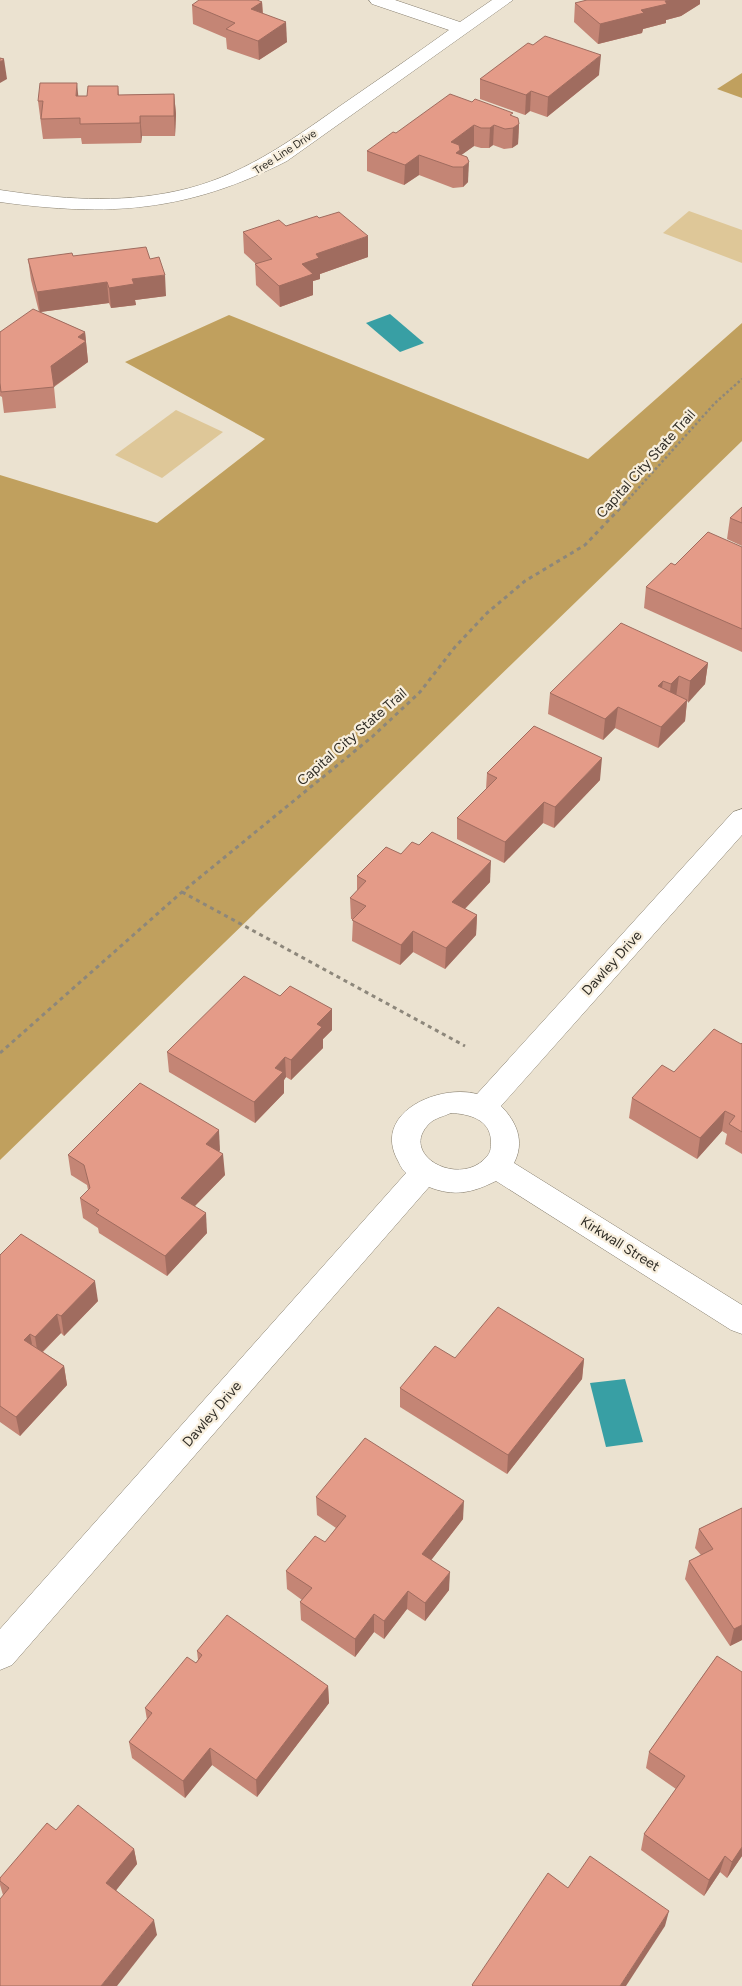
<svg xmlns="http://www.w3.org/2000/svg" width="742" height="1986" font-family="Figtree,sans-serif">
<style>
.green{fill:#dec798}
.forest{fill:#c0a05e}
.water{fill:#389fa4}
.lines{fill:none;stroke-linecap:round;stroke-linejoin:round}
.minor-casing{stroke:#867e6e;stroke-width:1}
.path-far1{stroke:#8d877b;stroke-width:2.5;stroke-dasharray:2.5 2.5;stroke-linecap:butt}
.path{stroke:#8d877b;stroke-width:3;stroke-dasharray:4 4;stroke-linecap:butt}
.minor{fill:#fff;fill-rule:evenodd}
.wall{fill:#c48575}
.shaded-wall{fill:#a06c5f}
.building{fill:#e49b88;stroke:#a06c5f}
.labels{text-anchor:middle;dominant-baseline:central;stroke-width:4.5;stroke-linejoin:round;paint-order:stroke}
.far-street-label{font-size:11px;fill:#302d26;stroke:#f8efde}
.street-label{font-size:14px;fill:#302d26;stroke:#f8efde}
</style>
<rect width="100%" height="100%" fill="#ebe2d0"/>
<g class="green">
<path d="M689,211L742,230V263L663,233Z"/>
<path d="M176,410L223,432L162,478L115,455Z"/>
</g>
<g class="forest">
<path d="M742,73V98L717,89Z"/>
<path d="M229,315L588,459L742,323V441L0,1160V475L157,523L265,439L125,362Z"/>
</g>
<g class="water">
<path d="M390,314L424,343L400,352L366,323Z"/>
<path d="M625,1379L643,1442L606,1447L590,1383Z"/>
</g>
<g class="lines">
<defs>
<g id="minor">
<path d="M369,0H395L460,22L492,0H513L287,161C187,212 109,217 0,202V190C59,199 118,204 177,191C239,178 289,142 340,106C376,81 413,56 449,30L372,4Z"/>
<path d="M742,809V835L501,1106C517,1122 525,1142 514,1163L742,1305V1334L731,1330L496,1181C472,1193 454,1197 429,1187L12,1665L0,1670V1629L406,1173C401,1169 399,1162 396,1157C375,1111 440,1084 477,1094L733,812ZM451,1113C469,1114 490,1119 491,1141C491,1146 491,1151 488,1155C462,1190 396,1155 430,1123C435,1118 445,1116 451,1113Z"/>
</g>
</defs>
<use href="#minor" class="minor-casing"/>
<path class="path-far1" d="M625,503L715,403L742,379"/>
<g class="path">
<path d="M182,892L465,1046"/>
<path d="M0,1053L182,892L372,737L420,692L455,647L487,613L525,581L585,545L626,502"/>
</g>
<use href="#minor" class="minor"/>
</g>
<g class="wall">
<path d="M262,2L263,14L287,42L259,60L227,49L226,38L193,24L192,5Z"/>
<path d="M575,3L700,4L681,16L666,20V23L643,29L642,33L598,44L574,22Z"/>
<path d="M599,75L547,117L530,111L525,115L480,99V79Z"/>
<path d="M118,86L119,95L174,94L176,114L175,136H142L141,143L82,144L81,138L43,139L38,101L87,96Z"/>
<path d="M513,116L519,124L518,144L512,148L504,149L493,145L489,148H481L474,146L461,155L468,182L463,187L453,188L419,175L404,185L367,171V151L396,133Z"/>
<path d="M286,226L368,257L320,274V279L313,281V295L280,307L256,285L255,264H256L244,253L243,232Z"/>
<path d="M73,256L150,259L166,296L135,300L136,305L111,308L109,303L40,312L85,332L88,362L54,387L56,408L4,413L2,397L0,396V332L39,312L31,280L28,259Z"/>
<path d="M742,507V546L727,539L730,518Z"/>
<path d="M742,547V652L644,608L646,587L675,565Z"/>
<path d="M708,663L705,684L687,702L685,721L658,748L615,728L603,740L548,714L550,693Z"/>
<path d="M487,773L600,780L554,828L543,823L504,863L457,839V818L486,789Z"/>
<path d="M401,854L490,882L465,909L477,915L476,935L445,969L413,952L400,965L352,941L353,919H351L350,898L357,891V876Z"/>
<path d="M280,996L332,1009V1030L323,1039V1048L291,1080L286,1077L284,1080V1093L255,1123L169,1072L167,1052Z"/>
<path d="M742,1043V1154L725,1144L727,1134L722,1131L697,1159L629,1118L632,1098L674,1072Z"/>
<path d="M220,1150L219,1152L225,1175L195,1206L207,1233L167,1276L99,1233L98,1228L83,1218L80,1198L88,1190L87,1185L71,1175L68,1155Z"/>
<path d="M0,1255L98,1301L64,1336L61,1333L43,1352L64,1366L67,1385L20,1436L0,1422Z"/>
<path d="M455,1358L584,1359L582,1379L507,1474L400,1407V1388Z"/>
<path d="M316,1497L463,1519L431,1560L449,1590L425,1621L407,1609L384,1639L374,1632L355,1657L301,1620L300,1602L302,1600L287,1589L286,1571L325,1542L336,1528L317,1515Z"/>
<path d="M742,1508V1640L730,1646L685,1579L689,1561L701,1555L695,1548L699,1529Z"/>
<path d="M197,1651L328,1686L329,1703L257,1797L212,1765L185,1798L132,1758L129,1742L147,1720L145,1708L196,1663L198,1660Z"/>
<path d="M717,1656L742,1856L727,1878L720,1872L704,1896L641,1850L644,1834L676,1789L646,1768L649,1752Z"/>
<path d="M56,1830L134,1849L137,1864L116,1890L157,1935L3,1895L0,1885V1878Z"/>
</g>
<g class="shaded-wall">
<path d="M669,0H700V4L681,16L666,20V23L643,29L642,33L598,44L600,24Z"/>
<path d="M262,2L263,21L251,9Z"/>
<path d="M286,22L287,42L259,60L258,41Z"/>
<path d="M601,55L599,75L547,117L548,97Z"/>
<path d="M4,59L7,79L0,83V62Z"/>
<path d="M77,83L79,103L76,96Z"/>
<path d="M531,91L530,111L525,115L526,95Z"/>
<path d="M174,94L176,114L175,136L174,116Z"/>
<path d="M140,116L142,136L141,143L140,123Z"/>
<path d="M519,124L518,144L512,148L513,128Z"/>
<path d="M474,125V146L460,156L459,167L451,142Z"/>
<path d="M494,125L493,145L489,148L490,128Z"/>
<path d="M419,155V175L404,185L405,165Z"/>
<path d="M469,162L468,182L463,187V167Z"/>
<path d="M368,236V257L320,274V279L313,281V295L280,307L279,286L302,264L316,254Z"/>
<path d="M165,275L166,296L135,300L136,305L111,308L109,288L132,279Z"/>
<path d="M107,282L109,303L40,312L37,292Z"/>
<path d="M85,332L88,362L53,387L51,366L78,337Z"/>
<path d="M708,663L705,684L688,703L690,681Z"/>
<path d="M679,676L676,697L668,706L671,684Z"/>
<path d="M663,681L660,702L658,686Z"/>
<path d="M687,700L685,721L658,748L661,727Z"/>
<path d="M618,707L615,728L603,740L605,719Z"/>
<path d="M602,758L600,780L554,828L555,807Z"/>
<path d="M544,802L543,823L504,863L505,842Z"/>
<path d="M491,861L490,882L451,923L452,902Z"/>
<path d="M477,915L476,935L445,969L446,948Z"/>
<path d="M413,931V952L400,965L401,945Z"/>
<path d="M332,1009V1030L323,1039V1048L291,1080V1060L317,1024Z"/>
<path d="M285,1057L286,1077L284,1080V1093L255,1123L254,1102L275,1068Z"/>
<path d="M725,1111L722,1131L697,1159L700,1138Z"/>
<path d="M219,1130L220,1150L207,1164L206,1144Z"/>
<path d="M223,1154L225,1175L183,1218L181,1198Z"/>
<path d="M206,1213L207,1233L167,1276L165,1256Z"/>
<path d="M95,1281L98,1301L64,1336L61,1316Z"/>
<path d="M57,1314L61,1333L38,1356L35,1337Z"/>
<path d="M30,1334L34,1354L24,1340Z"/>
<path d="M584,1359L582,1379L507,1474L508,1455Z"/>
<path d="M64,1366L67,1385L20,1436L16,1417Z"/>
<path d="M464,1501L463,1519L422,1572V1554Z"/>
<path d="M450,1572L449,1590L425,1621V1603Z"/>
<path d="M408,1591L407,1609L384,1639V1621Z"/>
<path d="M374,1614V1632L355,1657V1639Z"/>
<path d="M742,1625V1640L730,1646L734,1629Z"/>
<path d="M328,1686L329,1703L257,1797L256,1780Z"/>
<path d="M210,1748L212,1765L185,1798L183,1781Z"/>
<path d="M742,1847V1856L727,1878L732,1862Z"/>
<path d="M134,1849L137,1864L110,1898L106,1883Z"/>
<path d="M725,1856L720,1872L704,1896L709,1880Z"/>
<path d="M669,1911L665,1926L626,1986H620Z"/>
<path d="M154,1920L157,1935L117,1986H101Z"/>
</g>
<g class="building">
<path d="M199,0H257L262,2L251,9L286,22L258,41L226,29L235,23L192,5Z"/>
<path d="M587,0H669L665,1L667,4L641,10L644,13L600,24L575,3Z"/>
<path d="M545,36L601,55L548,97L531,91L526,95L480,79L528,43L533,45Z"/>
<path d="M0,58L4,59L0,62Z"/>
<path d="M40,83H77L76,96H87L88,86H118V95L174,94V116H140V123L80,124V118L41,119L43,101H38Z"/>
<path d="M450,94L472,102L475,99L513,113L510,115L518,118L519,124L513,128L505,129L494,125L490,128H481L474,125L451,142L459,145L460,150L456,153L467,157L469,162L463,167H453L419,155L405,165L367,151L393,132L396,133Z"/>
<path d="M339,212L368,236L316,254L319,258L302,264L313,274L279,286L255,264L272,259L243,232L279,220L286,226L317,216L319,218Z"/>
<path d="M146,247L150,259L159,257L165,275L132,279L134,284L109,288L107,282L37,292L28,259L72,253L73,256Z"/>
<path d="M33,309L85,332L78,337L86,341L51,366L54,387L1,392L0,383V332Z"/>
<path d="M742,507V523L730,518Z"/>
<path d="M708,532L742,547V629L646,587L671,563L675,565Z"/>
<path d="M621,623L708,663L690,681L679,676L671,684L663,681L658,686L687,700L661,727L618,707L605,719L550,693Z"/>
<path d="M534,726L602,758L555,807L544,802L505,842L457,818L497,778L487,773Z"/>
<path d="M432,832L491,861L452,902L477,915L446,948L413,931L401,945L352,920L366,906L350,898L366,881L357,876L386,847L401,854L412,842L419,845Z"/>
<path d="M244,976L280,996L290,986L332,1009L317,1024L322,1027L291,1060L285,1057L275,1068L283,1072L254,1102L167,1052Z"/>
<path d="M714,1029L741,1044L742,1043V1132L729,1124L735,1116L725,1111L700,1138L632,1098L662,1065L674,1072Z"/>
<path d="M140,1083L219,1130L206,1144L223,1154L181,1198L206,1213L165,1256L96,1213L99,1210L80,1198L90,1188L84,1165L68,1155Z"/>
<path d="M21,1234L95,1281L61,1316L57,1314L35,1337L30,1334L24,1340L64,1366L16,1417L0,1406V1255Z"/>
<path d="M498,1307L584,1359L508,1455L400,1388L435,1346L455,1358Z"/>
<path d="M365,1438L464,1501L422,1554L450,1572L425,1603L408,1591L384,1621L374,1614L355,1639L300,1602L312,1588L286,1571L315,1536L325,1542L346,1516L316,1497Z"/>
<path d="M742,1508V1625L734,1629L689,1561L713,1549L699,1529Z"/>
<path d="M227,1615L328,1686L256,1780L210,1748L183,1781L129,1742L152,1713L145,1708L187,1657L196,1663L202,1655L197,1651Z"/>
<path d="M717,1656L742,1672V1847L732,1862L725,1856L709,1880L644,1834L685,1776L649,1752Z"/>
<path d="M78,1805L134,1849L106,1883L154,1920L101,1986H0V1899L9,1888L0,1881V1878L47,1823L56,1830Z"/>
<path d="M590,1856L669,1911L620,1986H473L472,1985L548,1873L568,1888Z"/>
</g>
<g class="labels">
<g class="far-street-label">
<text transform="translate(285 152) rotate(-33)">Tree Line Drive</text>
</g>
<g class="street-label">
<text transform="translate(646 464) rotate(-48)">Capital City State Trail</text>
<text transform="translate(352 737) rotate(-41)">Capital City State Trail</text>
<text transform="translate(612 963) rotate(-48)">Dawley Drive</text>
<text transform="translate(620 1244) rotate(32)">Kirkwall Street</text>
<text transform="translate(212 1414) rotate(-49)">Dawley Drive</text>
</g>
</g>
</svg>
